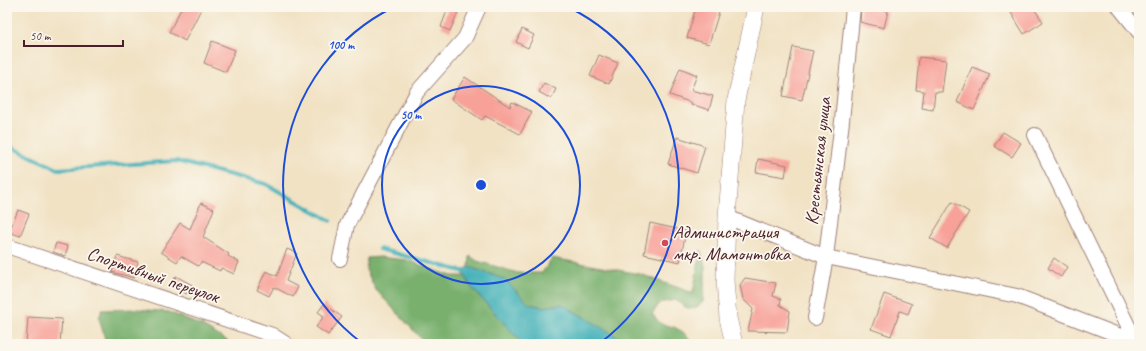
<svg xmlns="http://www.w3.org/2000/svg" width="1146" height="351" font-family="Caveat,sans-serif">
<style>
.forest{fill:#79b06e;stroke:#62684c}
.water{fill:#3fb0b8;stroke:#446872}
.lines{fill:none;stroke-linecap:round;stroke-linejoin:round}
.stream{stroke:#3fb0b8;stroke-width:4}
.building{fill:#f7a199}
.minor-casing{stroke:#9e8078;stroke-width:16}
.tertiary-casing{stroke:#9e8078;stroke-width:18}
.minor{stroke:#fff;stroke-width:14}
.tertiary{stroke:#fff;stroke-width:17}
.ring{fill:none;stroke:#1d4ed8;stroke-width:2}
.poi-dot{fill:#d1495b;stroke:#fbf7ec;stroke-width:1.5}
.labels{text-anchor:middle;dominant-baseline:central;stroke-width:3.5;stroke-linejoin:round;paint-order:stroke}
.street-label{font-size:19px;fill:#4a1f2b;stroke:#fbf7ec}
.poi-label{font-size:19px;fill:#4a1f2b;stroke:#fbf7ec;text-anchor:start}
.centre{fill:#1d4ed8;stroke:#fbf7ec;stroke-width:2}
.ring-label{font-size:12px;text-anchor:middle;font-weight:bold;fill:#1d4ed8;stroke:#fbf7ec;stroke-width:3.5;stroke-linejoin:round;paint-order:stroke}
</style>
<rect width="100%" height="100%" fill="#fbf7ec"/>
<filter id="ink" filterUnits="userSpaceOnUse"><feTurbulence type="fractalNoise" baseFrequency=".025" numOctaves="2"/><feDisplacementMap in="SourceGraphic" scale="8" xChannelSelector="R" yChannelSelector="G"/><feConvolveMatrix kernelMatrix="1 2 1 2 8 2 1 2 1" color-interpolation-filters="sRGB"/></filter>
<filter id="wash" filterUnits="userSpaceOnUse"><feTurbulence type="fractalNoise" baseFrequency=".012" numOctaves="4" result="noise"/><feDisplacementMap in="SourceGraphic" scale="16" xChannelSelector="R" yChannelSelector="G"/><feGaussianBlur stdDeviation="0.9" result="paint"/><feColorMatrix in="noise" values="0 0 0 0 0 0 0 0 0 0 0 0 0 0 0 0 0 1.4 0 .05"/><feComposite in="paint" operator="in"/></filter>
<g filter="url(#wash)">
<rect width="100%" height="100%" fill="#f1e2c4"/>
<g class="forest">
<path d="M701,250L705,266V280L703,302C690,314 688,308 675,300L660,303L652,314L661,324L674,327L683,332L692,342V344H629L562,304L544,307L529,304L504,279L469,267L470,256L477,261L518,273H542L552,258L640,274L693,293Z"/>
<path d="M380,257L406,260L452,276H465L472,288L523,344H426L376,290L366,270L367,258Z"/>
<path d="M137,309L169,312L202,326L233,344H104L105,339L99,318L102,310Z"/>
</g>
<path class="water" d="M469,267L504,279L529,304L544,307L562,304L629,344H523L472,288L462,271Z"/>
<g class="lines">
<g class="stream">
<path d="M7,145L58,169L176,161L266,184L331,221"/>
<path d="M379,249L462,271"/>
</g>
</g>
<g id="blocks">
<g class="building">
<path d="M182,7H202L185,41L169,32Z"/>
<path d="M696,7H703L719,12L709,44L687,38Z"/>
<path d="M861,7H874L888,11L884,28L860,22Z"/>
<path d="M1016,7H1033L1043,22L1024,34L1010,11Z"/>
<path d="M448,8L458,12L450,31L441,27Z"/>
<path d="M522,29L534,35L528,48L516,42Z"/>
<path d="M212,41L235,50L226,72L204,63Z"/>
<path d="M793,47L813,51L802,100L783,96Z"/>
<path d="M599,55L618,63L609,84L590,76Z"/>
<path d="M919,57L946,60L942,92H935L933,110L922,108L924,91L916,90Z"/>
<path d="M972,67L990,74L974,110L957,102Z"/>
<path d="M680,68L697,75L691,90L713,96L709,110L691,104L692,103L670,95Z"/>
<path d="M465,77L510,107L512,102L532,112L520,134L485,116L482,120L451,99Z"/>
<path d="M544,83L556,89L551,99L539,92Z"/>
<path d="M1003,132L1021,143L1012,157L994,146Z"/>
<path d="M677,137L705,146L697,173L668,164Z"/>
<path d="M758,159L787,165L785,177L756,172Z"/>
<path d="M952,202L969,212L947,248L930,238Z"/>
<path d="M201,203L214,209L203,237L229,254L228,256L239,262L234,274L221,268L220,271L201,262L198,266L181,256L177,262L161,252L180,223L190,229Z"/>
<path d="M18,210L29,214L20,236L9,232Z"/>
<path d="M650,223L686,231L680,262L644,254Z"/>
<path d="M56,243L68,246L65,256L53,252Z"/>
<path d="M287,249L297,253L286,281L298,287L293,297L274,287L269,296L257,290L266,271L277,276Z"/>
<path d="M117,256L138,262L134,278L112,272Z"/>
<path d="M1054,258L1067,267L1061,277L1048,268Z"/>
<path d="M176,276L192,285L187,294L171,286Z"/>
<path d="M745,278L776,283L773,296L781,299L780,305L790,311L787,332L748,331L753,309L743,299L740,285Z"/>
<path d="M884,294L912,304L908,314L900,311L891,336L871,329Z"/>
<path d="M324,304L342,317L328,335L316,327L324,316L318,312Z"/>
<path d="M28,317L62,319L60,344H26Z"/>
</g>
</g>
</g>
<g filter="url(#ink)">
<use href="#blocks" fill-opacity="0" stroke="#9e8078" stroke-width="1"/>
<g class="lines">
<defs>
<g id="minor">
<path d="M1119,7L1139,32"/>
<path d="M1035,135L1137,344"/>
<path d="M727,217L826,257L1017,296L1136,342"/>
<path d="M7,246L272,335L286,344"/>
<path d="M340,259L347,225L417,92L465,38L479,7"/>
<path d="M815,318L826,257L842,121L853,7"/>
</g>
<path id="tertiary" d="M734,344L728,318L725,280L727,217L736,100L756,7"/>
</defs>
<use href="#minor" class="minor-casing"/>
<use href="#tertiary" class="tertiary-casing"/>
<use href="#minor" class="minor"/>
<use href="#tertiary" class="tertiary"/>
</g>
</g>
<g class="ring">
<circle cx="481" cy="185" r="99"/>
<path d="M362 343A198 198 0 0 1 394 7M568 7A198 198 0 0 1 600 343"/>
</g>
<circle class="poi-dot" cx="665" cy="243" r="4"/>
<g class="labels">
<g class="street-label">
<text transform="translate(818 161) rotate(-84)">Крестьянская улица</text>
<text transform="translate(153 275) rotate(19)">Спортивный переулок</text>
</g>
<g class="poi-label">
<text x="673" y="232">Администрация<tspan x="673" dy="22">мкр. Мамонтовка</tspan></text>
</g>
</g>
<circle cx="481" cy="185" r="6" class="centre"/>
<g class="ring-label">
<text x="341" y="49">100 m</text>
<text x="411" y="119">50 m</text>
</g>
<rect width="1146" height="351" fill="none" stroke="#fbf7ec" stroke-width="24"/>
<path d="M24 40v6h99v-6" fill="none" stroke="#4a1f2b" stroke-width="2"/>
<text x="30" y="40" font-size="12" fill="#4a1f2b" stroke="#fbf7ec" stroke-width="3" paint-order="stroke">50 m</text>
</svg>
